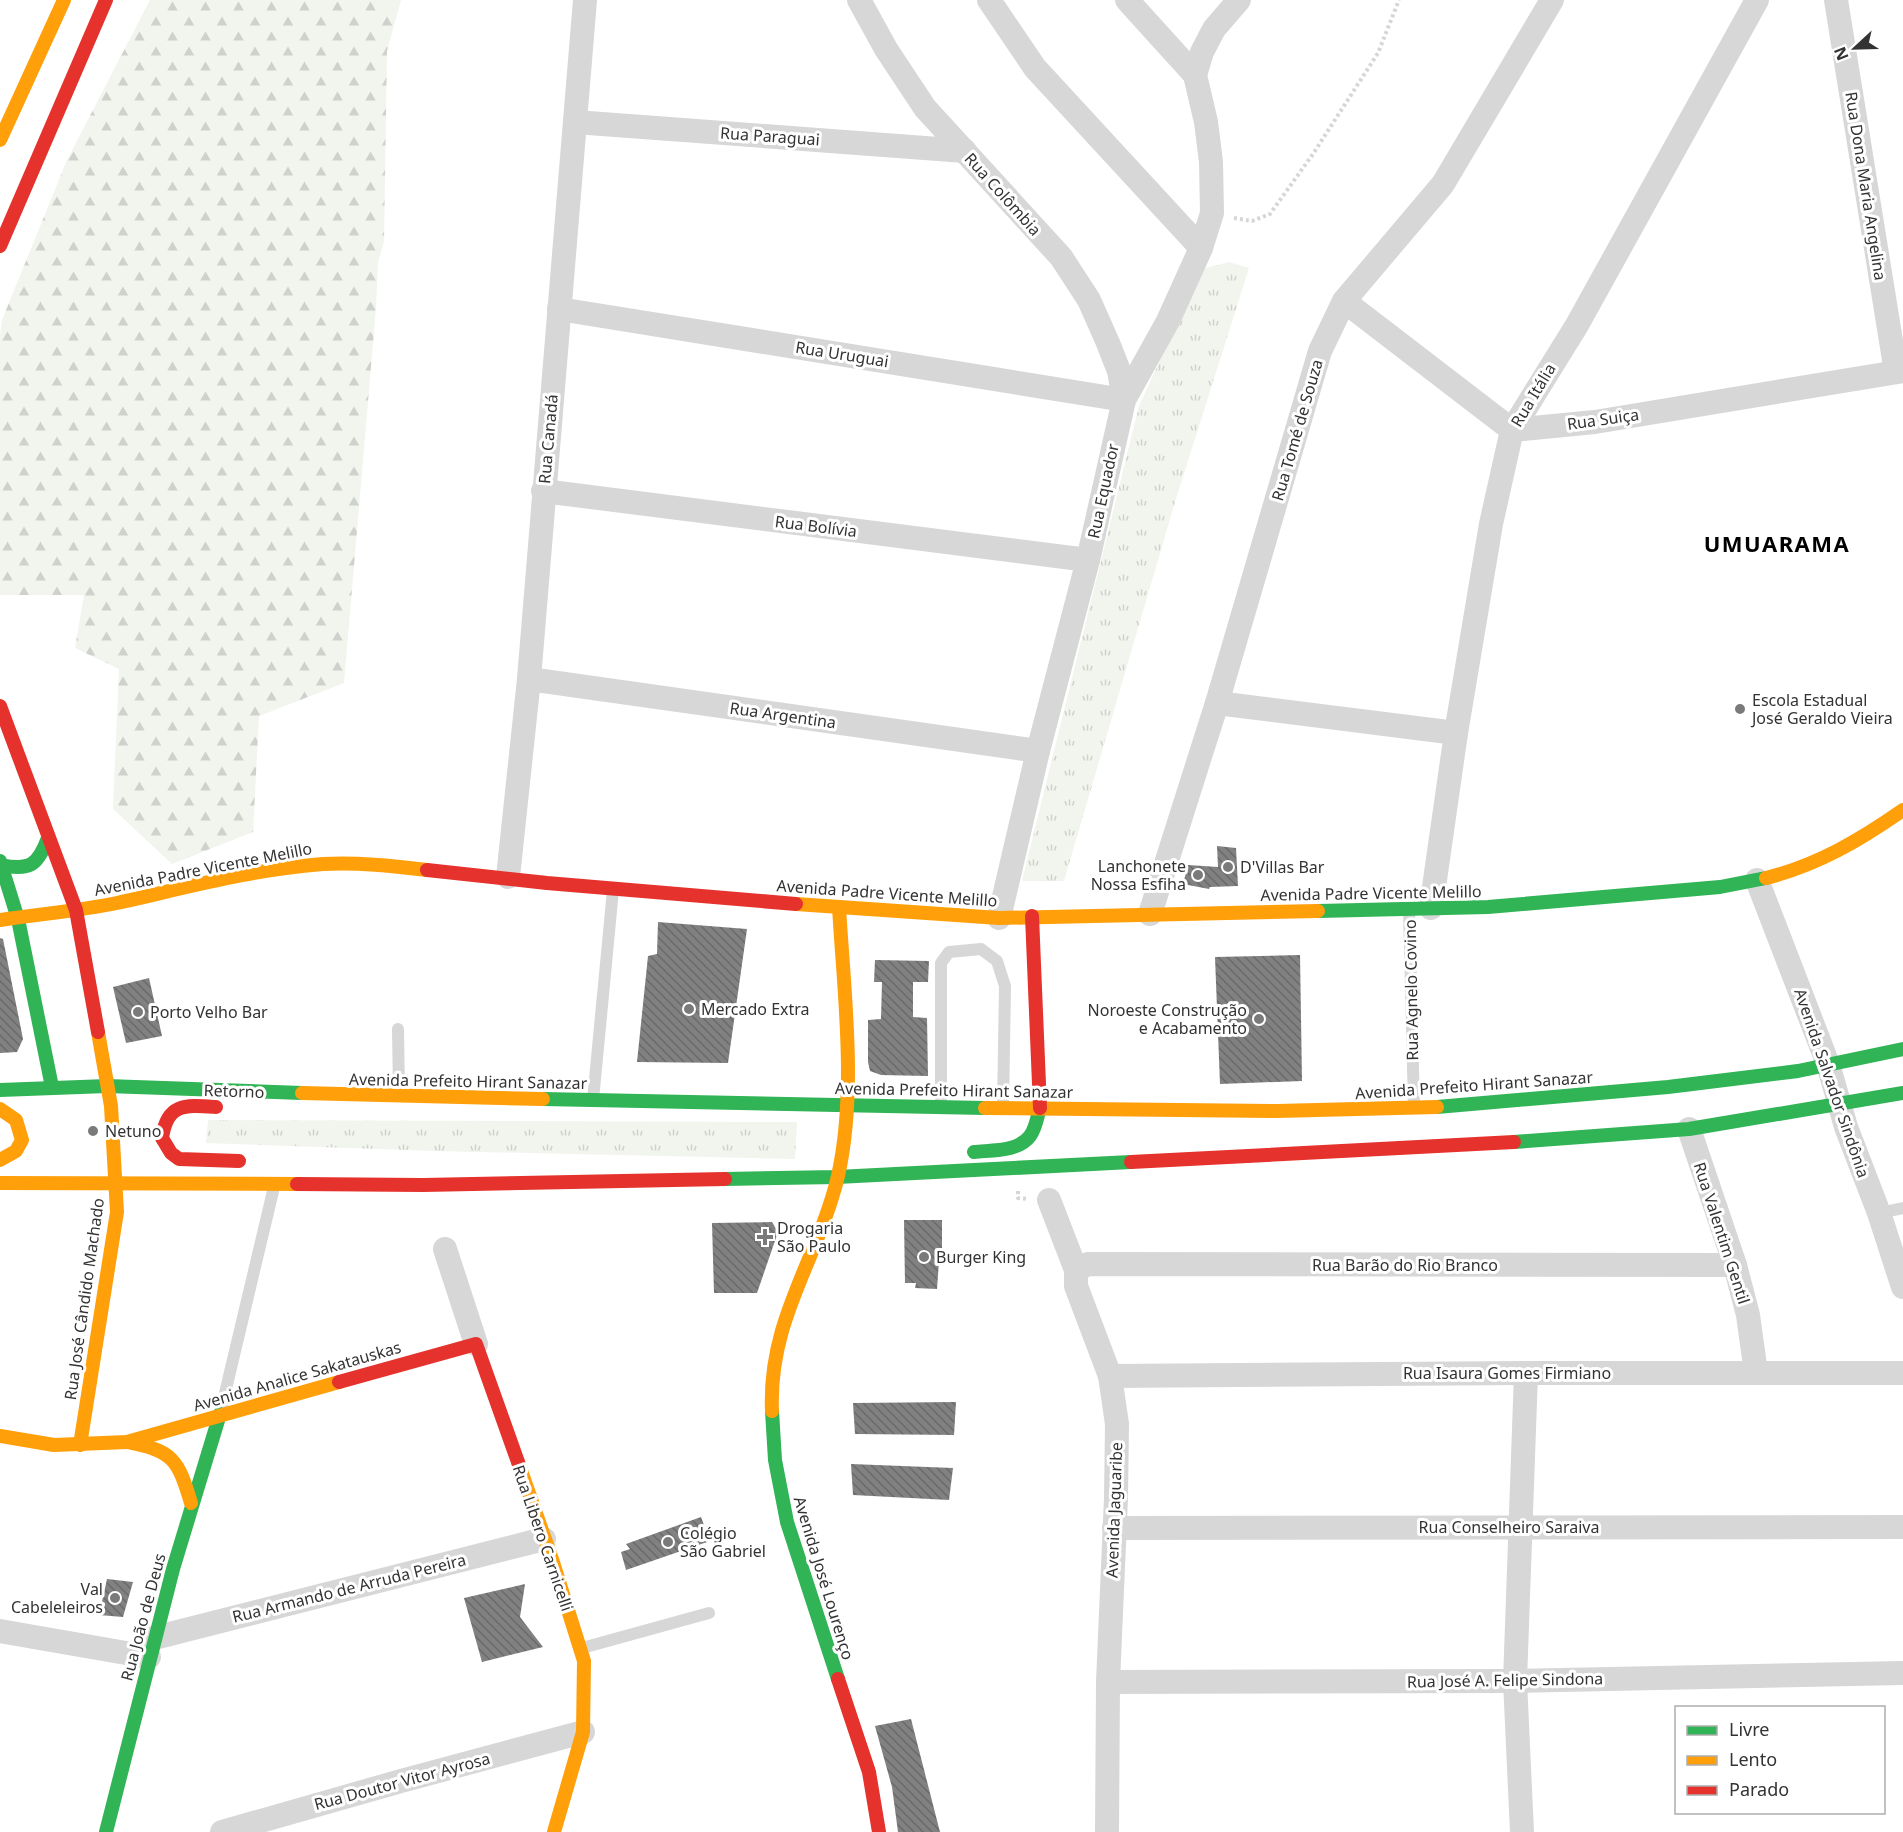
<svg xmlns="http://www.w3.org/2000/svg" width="1903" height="1832" font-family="'Noto Sans',sans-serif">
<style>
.grass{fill:url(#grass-tufts)}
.forest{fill:url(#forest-firs)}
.building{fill:url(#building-back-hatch)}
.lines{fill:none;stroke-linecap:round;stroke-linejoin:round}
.path{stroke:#d6d6d6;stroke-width:4;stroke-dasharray:3 3;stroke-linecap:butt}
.lane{stroke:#d7d7d7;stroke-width:12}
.street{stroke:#d7d7d7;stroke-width:24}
.fast{stroke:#30b455;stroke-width:14}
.slow{stroke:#ff9f0a;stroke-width:14}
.jam{stroke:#e5322d;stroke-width:14}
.poi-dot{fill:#7a7a7a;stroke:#fff;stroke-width:2}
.labels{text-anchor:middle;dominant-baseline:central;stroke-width:6;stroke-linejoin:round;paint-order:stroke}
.street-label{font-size:16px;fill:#333;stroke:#fff}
.poi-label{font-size:16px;fill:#333;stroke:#fff;text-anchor:start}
.district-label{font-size:22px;font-weight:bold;letter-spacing:1.5px;fill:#000;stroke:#fff}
</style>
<defs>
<pattern id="grass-tufts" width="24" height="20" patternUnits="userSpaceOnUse" patternTransform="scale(1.5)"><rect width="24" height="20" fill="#f1f5ed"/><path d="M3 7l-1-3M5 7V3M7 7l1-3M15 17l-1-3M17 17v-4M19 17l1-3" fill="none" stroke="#cfd2cc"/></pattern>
<pattern id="forest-firs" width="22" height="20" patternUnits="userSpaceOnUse" patternTransform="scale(1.5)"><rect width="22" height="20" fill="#f1f5ed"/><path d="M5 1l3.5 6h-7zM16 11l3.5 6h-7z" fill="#cfd2cc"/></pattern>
<pattern id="building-back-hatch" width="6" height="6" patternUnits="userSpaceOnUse" patternTransform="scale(1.5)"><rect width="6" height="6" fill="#818181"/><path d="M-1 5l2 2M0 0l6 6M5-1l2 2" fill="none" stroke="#6a6a6a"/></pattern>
</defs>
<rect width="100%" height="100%" fill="#fff"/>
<g class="grass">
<path d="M1229,262L1249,268L1175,502L1064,881H1022L1139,406L1202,269Z"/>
<path d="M208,1120L797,1122L795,1159L436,1151L206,1143Z"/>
</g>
<path class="forest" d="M150,0H401L387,51L384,241L378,263L376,308L344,683L259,716L253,832L172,864L113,809L119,669L75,648L84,595H0V335L2,320L67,160Z"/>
<g class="building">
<path d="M1217,846L1236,848L1238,886L1210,887L1209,889L1183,884L1188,865L1218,867Z"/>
<path d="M658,922L747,929L728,1063L637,1062L648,956L657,954Z"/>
<path d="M0,938L3,939L23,1039L17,1052L0,1053Z"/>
<path d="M1300,955L1302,1081L1220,1084L1215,957Z"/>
<path d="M875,960L929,961L928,982H913V1017L927,1018L928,1076L881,1075L870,1071L868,1062V1020L881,1019L882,982H874Z"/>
<path d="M149,978L162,1036L126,1043L113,987Z"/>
<path d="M904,1220H942V1261H939L937,1289L915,1288L916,1283H905Z"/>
<path d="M772,1222L778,1232L757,1293H714L712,1223Z"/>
<path d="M956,1402L954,1435L855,1434L853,1403Z"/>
<path d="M851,1464L953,1468L949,1500L853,1495Z"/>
<path d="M701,1517L710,1541L626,1570L621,1552L630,1549L626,1544Z"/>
<path d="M107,1579L133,1582L123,1617L99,1615Z"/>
<path d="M525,1584L520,1617L543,1647L482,1662L464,1598Z"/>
<path d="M911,1719L940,1832H898L892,1787L875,1726Z"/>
</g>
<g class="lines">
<g class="path">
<path d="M1234,218L1252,221L1270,214L1313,154L1378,53L1399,0"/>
<path d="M1018,1191V1198L1028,1199"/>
</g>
<g class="lane">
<path d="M1409,909L1414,1107"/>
<path d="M398,1029L399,1094"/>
<path d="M593,1100L613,890"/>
<path d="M941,1107V963L949,952L981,949L997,961L1005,986L1003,1107"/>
<path d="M1879,1213L1903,1208"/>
<path d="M221,1410L274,1187"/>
<path d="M582,1648L709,1613"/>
</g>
<g class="street">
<path d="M989,0L1035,68L1201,248"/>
<path d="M1127,0L1195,75"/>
<path d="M1836,0L1896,372"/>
<path d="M575,122L965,151"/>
<path d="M1344,301L1512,430L1595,422L1903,371"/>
<path d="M559,309L1124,400L1119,371L1108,343L1089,300L1061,257L925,108L886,49L859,0"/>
<path d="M543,491L1088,560"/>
<path d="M529,679L1038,751"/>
<path d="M1217,703L1456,733"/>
<path d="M508,877L529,679L585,0"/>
<path d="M1757,880L1828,1064L1846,1127L1879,1213L1903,1287"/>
<path d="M1431,908L1456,733L1491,524L1512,430L1577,325L1757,0"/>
<path d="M1150,914L1217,703L1320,351L1344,301L1443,184L1552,0"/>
<path d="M999,918L1038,751L1088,560L1124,400L1168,321L1201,248L1212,213L1211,162L1206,122L1195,75L1202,52L1214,29L1239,0"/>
<path d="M1689,1129L1735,1265L1748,1315L1756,1373"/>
<path d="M1049,1200L1076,1270V1286L1110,1376L1117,1424L1116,1498L1108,1682L1107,1832"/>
<path d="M445,1249L476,1344"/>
<path d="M1076,1270L1088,1264L1735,1265"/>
<path d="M1110,1376L1526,1373H1903"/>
<path d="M1114,1528L1903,1527"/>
<path d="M0,1631L149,1657"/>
<path d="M154,1638L544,1539"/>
<path d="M1108,1682L1515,1681L1903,1673"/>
<path d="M222,1832L401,1781L583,1732"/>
<path d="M1522,1832L1515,1681L1526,1373"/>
</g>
<g class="fast">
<path d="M0,861L18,919L52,1087"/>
<path d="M1,865C30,871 38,865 48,838"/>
<path d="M1318,911L1488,907L1720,887L1766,878"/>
<path d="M0,1090L107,1086L302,1093"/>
<path d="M543,1099L985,1108"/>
<path d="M1437,1107L1668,1087L1798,1071L1903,1049"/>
<path d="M1514,1142L1689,1129L1903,1093"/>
<path d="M974,1152C992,1150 1018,1152 1030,1136C1036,1128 1037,1117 1040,1108"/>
<path d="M725,1179L837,1177L1131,1162"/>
<path d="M772,1411L775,1460L787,1522L838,1679"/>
<path d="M106,1832L173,1569L220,1414"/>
</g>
<g class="slow">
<path d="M0,140L64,0"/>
<path d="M1766,878C1818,865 1860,840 1903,810"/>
<path d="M796,904L999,918L1318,911"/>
<path d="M0,920C39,914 79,911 117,903C185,888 253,869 323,864C357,862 393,866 427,870"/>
<path d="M302,1093L543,1099"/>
<path d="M985,1108L1277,1111L1437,1107"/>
<path d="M0,1109L16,1120L22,1140L16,1151L0,1160"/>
<path d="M0,1183L297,1184"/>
<path d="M772,1411C768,1319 818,1260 838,1176C857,1091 844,994 839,907"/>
<path d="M0,1436L54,1445L127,1442L339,1382"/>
<path d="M127,1442C173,1451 178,1459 191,1503"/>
<path d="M80,1445L117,1212L111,1106L98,1032"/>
<path d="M518,1462L552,1559L584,1661L583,1732L554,1832"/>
</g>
<g class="jam">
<path d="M0,246L106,0"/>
<path d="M0,706L76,910L98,1032"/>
<path d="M427,870L547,883L796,904"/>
<path d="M1032,916L1040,1108"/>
<path d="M216,1107C185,1105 167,1103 162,1138L171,1153L179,1159L239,1161"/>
<path d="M1131,1162L1514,1142"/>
<path d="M297,1184L423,1185L725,1179"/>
<path d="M339,1382L476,1344L518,1462"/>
<path d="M838,1679L869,1772L879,1832"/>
</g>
</g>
<g class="poi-dot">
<circle cx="1740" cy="709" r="6"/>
<circle cx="1228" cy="867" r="6"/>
<circle cx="1198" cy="875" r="6"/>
<circle cx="689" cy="1009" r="6"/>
<circle cx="138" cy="1012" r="6"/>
<circle cx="1259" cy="1019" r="6"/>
<circle cx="93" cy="1131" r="6"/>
<path d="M762 1228h6v6h6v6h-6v6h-6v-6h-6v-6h6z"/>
<circle cx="924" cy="1257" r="6"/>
<circle cx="668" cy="1542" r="6"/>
<circle cx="115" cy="1598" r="6"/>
</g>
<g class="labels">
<g class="street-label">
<text transform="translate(770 136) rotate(4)">Rua Paraguai</text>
<text transform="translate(1866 186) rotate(81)">Rua Dona Maria Angelina</text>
<text transform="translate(1003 194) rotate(48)">Rua Colômbia</text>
<text transform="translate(842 354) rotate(9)">Rua Uruguai</text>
<text transform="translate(1533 395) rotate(-59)">Rua Itália</text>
<text transform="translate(1603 419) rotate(-8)">Rua Suiça</text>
<text transform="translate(1297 430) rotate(-74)">Rua Tomé de Souza</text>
<text transform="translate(548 439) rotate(-85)">Rua Canadá</text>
<text transform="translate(1103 491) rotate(-78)">Rua Equador</text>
<text transform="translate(816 526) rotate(7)">Rua Bolívia</text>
<text transform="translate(783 715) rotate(8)">Rua Argentina</text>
<text transform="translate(203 869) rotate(-11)">Avenida Padre Vicente Melillo</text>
<text transform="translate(887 893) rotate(4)">Avenida Padre Vicente Melillo</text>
<text transform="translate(1371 893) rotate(-1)">Avenida Padre Vicente Melillo</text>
<text transform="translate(1411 990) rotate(-91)">Rua Agnelo Covino</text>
<text transform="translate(468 1081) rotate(1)">Avenida Prefeito Hirant Sanazar</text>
<text transform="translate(1832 1083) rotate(71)">Avenida Salvador Sindônia</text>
<text transform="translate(1474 1085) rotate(-4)">Avenida Prefeito Hirant Sanazar</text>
<text transform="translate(954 1090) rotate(1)">Avenida Prefeito Hirant Sanazar</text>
<text transform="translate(234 1091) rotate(2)">Retorno</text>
<text transform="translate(1722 1233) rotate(72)">Rua Valentim Gentil</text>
<text x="1405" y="1265">Rua Barão do Rio Branco</text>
<text transform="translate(84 1299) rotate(-82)">Rua José Cândido Machado</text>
<text x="1507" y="1373">Rua Isaura Gomes Firmiano</text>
<text transform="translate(297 1376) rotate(-16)">Avenida Analice Sakatauskas</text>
<text transform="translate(1114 1510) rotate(-88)">Avenida Jaguaribe</text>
<text x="1509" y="1527">Rua Conselheiro Saraiva</text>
<text transform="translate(543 1538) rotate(71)">Rua Libero Carnicelli</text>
<text transform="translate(824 1578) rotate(73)">Avenida José Lourenço</text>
<text transform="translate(349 1588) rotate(-14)">Rua Armando de Arruda Pereira</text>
<text transform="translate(143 1617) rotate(-75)">Rua João de Deus</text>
<text transform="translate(1505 1680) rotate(-1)">Rua José A. Felipe Sindona</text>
<text transform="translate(402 1781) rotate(-15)">Rua Doutor Vitor Ayrosa</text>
</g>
<g class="poi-label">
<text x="1752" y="700">Escola Estadual<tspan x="1752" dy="18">José Geraldo Vieira</tspan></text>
<text x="1186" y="866" text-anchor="end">Lanchonete<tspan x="1186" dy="18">Nossa Esfiha</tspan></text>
<text x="1240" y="867">D'Villas Bar</text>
<text x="701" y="1009">Mercado Extra</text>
<text x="1247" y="1010" text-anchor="end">Noroeste Construção<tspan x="1247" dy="18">e Acabamento</tspan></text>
<text x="150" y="1012">Porto Velho Bar</text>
<text x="105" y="1131">Netuno</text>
<text x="777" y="1228">Drogaria<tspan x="777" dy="18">São Paulo</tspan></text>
<text x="936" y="1257">Burger King</text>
<text x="680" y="1533">Colégio<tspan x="680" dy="18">São Gabriel</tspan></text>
<text x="103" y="1589" text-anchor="end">Val<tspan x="103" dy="18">Cabeleleiros</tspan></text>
</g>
<g class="district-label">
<text x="1777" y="543">UMUARAMA</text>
</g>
</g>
<rect x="1675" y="1706" width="210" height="108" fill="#ffffff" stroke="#adadad" stroke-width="1.5"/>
<rect x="1687" y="1726" width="30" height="9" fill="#30b455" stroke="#adadad" stroke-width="1.5"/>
<text x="1729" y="1736" font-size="18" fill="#333333">Livre</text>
<rect x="1687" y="1756" width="30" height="9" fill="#ff9f0a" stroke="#adadad" stroke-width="1.5"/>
<text x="1729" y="1766" font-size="18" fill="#333333">Lento</text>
<rect x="1687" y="1786" width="30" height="9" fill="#e5322d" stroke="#adadad" stroke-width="1.5"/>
<text x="1729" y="1796" font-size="18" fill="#333333">Parado</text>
<g transform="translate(1855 48) rotate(248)" stroke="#ffffff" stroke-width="4.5" paint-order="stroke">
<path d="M0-4.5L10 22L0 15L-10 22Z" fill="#333333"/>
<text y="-9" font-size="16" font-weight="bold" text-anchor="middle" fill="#333333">N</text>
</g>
</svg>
